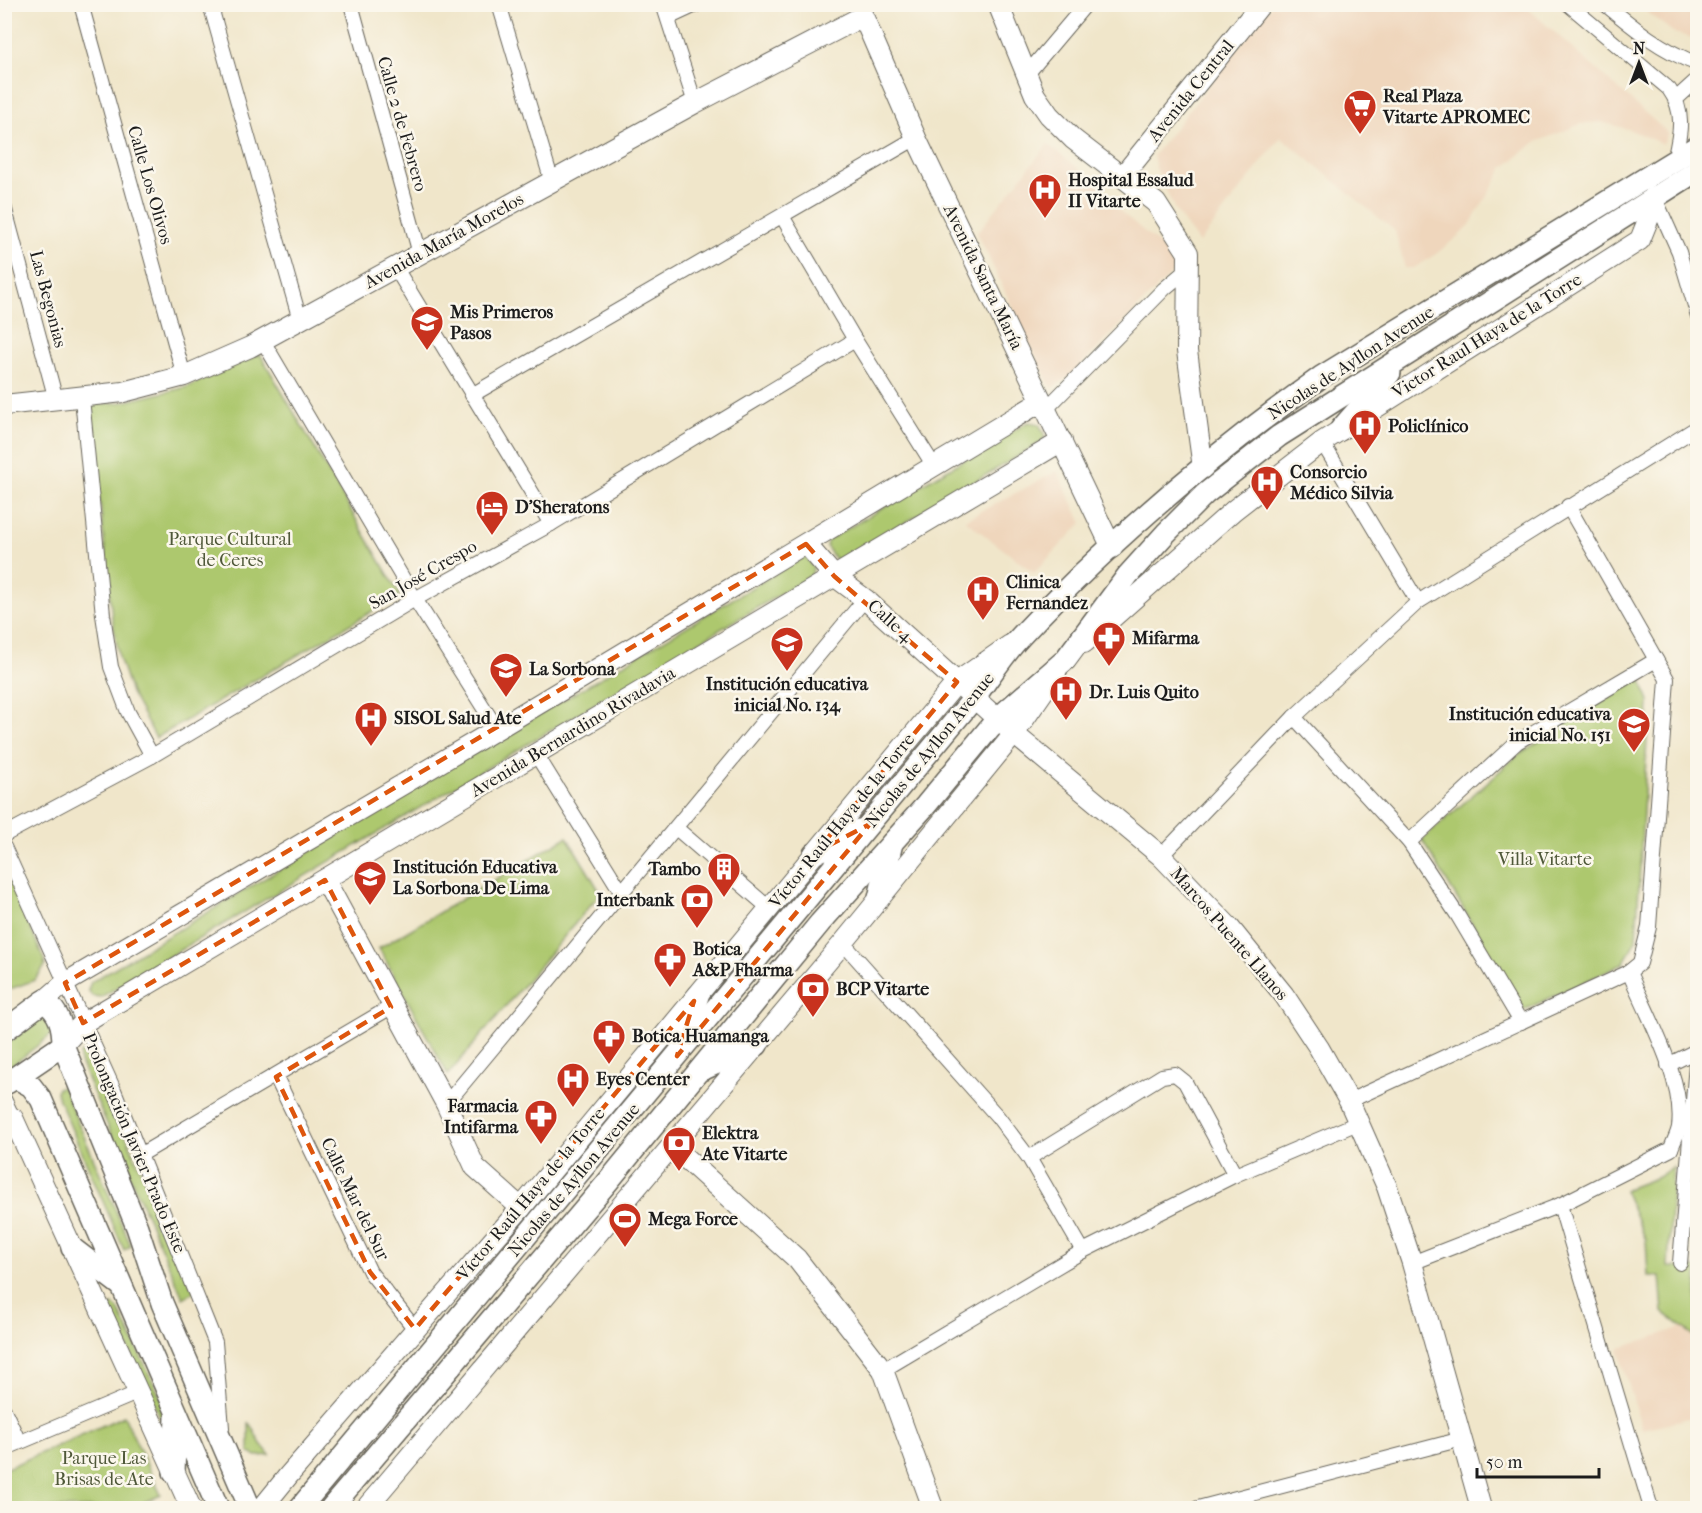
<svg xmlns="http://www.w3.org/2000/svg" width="1702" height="1513" font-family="'IM FELL French Canon',serif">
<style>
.built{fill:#efd6bc}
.green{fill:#adc86e;stroke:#647245;stroke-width:1.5}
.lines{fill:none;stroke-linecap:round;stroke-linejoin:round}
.street-casing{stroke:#666359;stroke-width:16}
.secondary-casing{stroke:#666359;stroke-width:22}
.primary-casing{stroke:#666359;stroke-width:24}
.street{stroke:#fff;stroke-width:14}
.secondary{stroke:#fff;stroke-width:20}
.primary{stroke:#fff;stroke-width:21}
.marked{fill:none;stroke:#de560d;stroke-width:4.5;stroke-dasharray:12 8;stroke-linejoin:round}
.labels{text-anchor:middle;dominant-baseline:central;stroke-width:5;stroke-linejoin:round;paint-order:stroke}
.street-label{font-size:18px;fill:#1c1c1c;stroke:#fbf7ec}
.poi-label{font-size:18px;font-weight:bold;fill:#1c1c1c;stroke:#fbf7ec;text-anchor:start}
.park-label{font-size:18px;fill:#4f5839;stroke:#fbf7ec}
</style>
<rect width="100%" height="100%" fill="#fbf7ec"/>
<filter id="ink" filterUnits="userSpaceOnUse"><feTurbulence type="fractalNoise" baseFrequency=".0167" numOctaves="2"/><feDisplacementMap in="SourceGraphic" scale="12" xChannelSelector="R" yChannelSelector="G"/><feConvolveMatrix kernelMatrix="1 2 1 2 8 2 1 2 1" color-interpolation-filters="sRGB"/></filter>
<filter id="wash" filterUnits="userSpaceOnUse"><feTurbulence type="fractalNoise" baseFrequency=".008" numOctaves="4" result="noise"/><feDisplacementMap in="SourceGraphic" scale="24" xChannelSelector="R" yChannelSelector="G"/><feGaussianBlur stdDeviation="1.35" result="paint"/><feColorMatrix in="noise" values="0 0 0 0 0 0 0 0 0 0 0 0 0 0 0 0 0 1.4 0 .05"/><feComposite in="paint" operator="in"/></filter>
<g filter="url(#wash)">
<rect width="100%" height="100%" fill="#f0e6ca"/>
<g class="built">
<path d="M1273,4L1524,5L1668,133L1663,144L1628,129L1601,122L1581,124L1536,142L1504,167L1468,228L1436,254L1414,268H1405L1395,231L1281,137L1199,243L1175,210L1156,168L1153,156Z"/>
<path d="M1638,5H1697V39L1674,33Z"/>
<path d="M1048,144L1116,199L1112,204L1174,257L1176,269L1067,379L1051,388L977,233Z"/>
<path d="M1057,471L1082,523L1034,573L965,520Z"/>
<path d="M1682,1327L1697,1338V1416L1642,1429L1618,1349Z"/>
</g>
<g class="green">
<path d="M260,354L400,595L156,738L131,693L119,657L112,617L90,405L123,402L187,387Z"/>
<path d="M1028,422L1039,424L1045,436L1042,442L842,560L835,559L826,546L828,540Z"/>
<path d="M803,557L807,558L813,567L812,575L101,997L92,996L88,990L91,982Z"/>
<path d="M1641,677L1649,702L1636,940L1623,964L1524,1010L1422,840L1519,754Z"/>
<path d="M567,837L599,890V895L448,1075L379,948Z"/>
<path d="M4,868L43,957L45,966L35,980L5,991Z"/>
<path d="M42,1017L51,1028V1035L5,1071V1045Z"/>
<path d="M86,1051L92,1058L194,1292L183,1298L80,1062V1054Z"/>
<path d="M63,1087L131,1246L124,1250L56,1093L57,1088Z"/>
<path d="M1673,1167L1668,1267L1697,1268V1338L1663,1312L1660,1276H1648L1646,1240L1624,1190L1658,1177Z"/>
<path d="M113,1305L118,1309L169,1415L168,1434L109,1307Z"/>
<path d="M124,1416L161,1495L130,1508H5V1469Z"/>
<path d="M249,1422L261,1444L270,1455L257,1456L249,1453Z"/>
</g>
</g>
<g filter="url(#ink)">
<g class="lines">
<defs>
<g id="street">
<path d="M81,4L184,376"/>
<path d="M210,4L300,320"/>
<path d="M351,4L420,254"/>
<path d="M499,4L552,182"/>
<path d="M663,4L695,103"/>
<path d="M1568,4L1669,89C1686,112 1680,135 1674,161"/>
<path d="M1605,4C1634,28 1662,51 1698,64"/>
<path d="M668,18L698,4"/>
<path d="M1027,74L1086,4"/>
<path d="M1676,99L1698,79"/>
<path d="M1654,196L1679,252L1698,316"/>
<path d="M4,206L56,400"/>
<path d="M782,216L855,340L934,466"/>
<path d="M395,267L551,524"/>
<path d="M263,341L415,599L497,729"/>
<path d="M472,395L916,138"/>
<path d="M82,398L103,615L111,667L128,712L152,756"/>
<path d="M1046,409L1164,289L1190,267"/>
<path d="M1322,442L1418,602"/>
<path d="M1294,717L1409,842L1458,916L1521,1022"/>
<path d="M536,754L622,893"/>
<path d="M676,828L770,909"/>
<path d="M4,835L152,756L415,599L551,524L855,340"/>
<path d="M1409,842L1517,742L1656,660"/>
<path d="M4,847L114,1090L215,1342L222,1428"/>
<path d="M1161,856L1294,717L1418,602L1698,427"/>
<path d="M843,943L998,1117L1029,1158L1083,1251"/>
<path d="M1668,1065L1698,1050"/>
<path d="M276,1077L370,1272L415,1329"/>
<path d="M4,1099L13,1118"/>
<path d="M1349,1101L1629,972L1640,963L1649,927L1667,679L1568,506"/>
<path d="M446,1104L865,599"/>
<path d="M140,1155L391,1007"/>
<path d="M1029,1158L1162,1076L1175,1074L1185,1082L1235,1175"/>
<path d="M1560,1205L1651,1508"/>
<path d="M1412,1263L1560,1205L1671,1149C1673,1142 1678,1134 1679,1127C1685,1081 1647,1015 1629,972"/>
<path d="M1680,1263L1697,1051"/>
<path d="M883,1370L1083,1251L1235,1175L1360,1122"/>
<path d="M4,1410L19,1442"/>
<path d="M4,1449L137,1393"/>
<path d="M1198,1508L1462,1439"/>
</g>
<g id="secondary">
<path d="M998,4L1035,95L1049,115L1073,139L1156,203L1188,253L1187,351L1203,468"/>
<path d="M1122,177L1261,4"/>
<path d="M4,405L123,392L184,376L250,347L695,103L863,16L916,138L1112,548"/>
<path d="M806,544L834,576L865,599L1014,734L1161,856L1229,927L1284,995L1319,1048L1349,1101L1387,1187L1412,1263L1481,1508"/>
<path d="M1084,643L1234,510L1322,442L1640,240L1650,215L1654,196"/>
<path d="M325,880L446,1104L475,1167L521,1208"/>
<path d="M44,1001L65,983L497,729L1042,401"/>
<path d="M63,1045L83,1023L1062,441"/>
<path d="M4,1121L13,1118L191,1508"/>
<path d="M672,1146L797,1259L883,1370L933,1508"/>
<path d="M262,1508L288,1476L521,1208L957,682L1010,645"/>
<path d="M366,1508L843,943L1014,734L1056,673"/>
</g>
<g id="primary">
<path d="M1341,429L1390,373"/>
<path d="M814,854L859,830"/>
<path d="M879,898L892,843"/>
<path d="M4,1031L44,1001C60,1013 63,1026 63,1045L137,1227L162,1303L250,1508"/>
<path d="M681,1044L698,996"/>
<path d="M704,1069L757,1045"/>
<path d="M16,1078L31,1086L41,1099L218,1508"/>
<path d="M7,1083L63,1045"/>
<path d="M72,1248L119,1284"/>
<path d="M174,1472L176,1417"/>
<path d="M300,1508L974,698C989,678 1003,655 1021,636C1110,540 1214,453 1321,377L1698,146"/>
<path d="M331,1508L606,1184L820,923L926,805L997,719L1065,660L1128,575L1166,533L1205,494L1279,436L1698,170"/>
</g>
</defs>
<use href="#street" class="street-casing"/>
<use href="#secondary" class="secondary-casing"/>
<use href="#primary" class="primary-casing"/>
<use href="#street" class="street"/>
<use href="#secondary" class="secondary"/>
<use href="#primary" class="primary"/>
</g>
</g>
<path class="marked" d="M806,544L834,576L957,682L816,852L870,824L677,1056L694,1001L415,1329L370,1272L276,1077L391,1007L325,880L83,1023L65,983Z"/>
<defs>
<symbol id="supermarket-pin" viewBox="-11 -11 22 30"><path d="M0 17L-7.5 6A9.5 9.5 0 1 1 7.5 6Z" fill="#c8321e" stroke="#fbf7ec"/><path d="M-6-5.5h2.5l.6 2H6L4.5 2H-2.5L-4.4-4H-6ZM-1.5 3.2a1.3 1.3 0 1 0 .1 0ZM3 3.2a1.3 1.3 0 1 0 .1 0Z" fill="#fff"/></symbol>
<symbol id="hospital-pin" viewBox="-11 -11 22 30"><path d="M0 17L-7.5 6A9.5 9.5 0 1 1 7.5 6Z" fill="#c8321e" stroke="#fbf7ec"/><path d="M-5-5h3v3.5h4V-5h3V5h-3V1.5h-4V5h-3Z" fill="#fff"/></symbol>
<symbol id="school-pin" viewBox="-11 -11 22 30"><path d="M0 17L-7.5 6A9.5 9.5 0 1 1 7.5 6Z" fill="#c8321e" stroke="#fbf7ec"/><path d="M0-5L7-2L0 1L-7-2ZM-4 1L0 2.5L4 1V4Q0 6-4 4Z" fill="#fff"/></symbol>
<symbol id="hotel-pin" viewBox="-11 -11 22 30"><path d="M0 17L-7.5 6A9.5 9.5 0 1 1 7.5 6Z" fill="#c8321e" stroke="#fbf7ec"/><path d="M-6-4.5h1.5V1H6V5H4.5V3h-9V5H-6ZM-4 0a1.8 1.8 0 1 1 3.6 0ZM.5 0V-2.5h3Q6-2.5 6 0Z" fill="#fff"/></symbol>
<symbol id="pharmacy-pin" viewBox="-11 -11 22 30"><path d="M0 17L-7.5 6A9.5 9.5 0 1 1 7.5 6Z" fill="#c8321e" stroke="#fbf7ec"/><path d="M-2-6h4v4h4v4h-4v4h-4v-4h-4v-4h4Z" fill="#fff"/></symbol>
<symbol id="university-pin" viewBox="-11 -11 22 30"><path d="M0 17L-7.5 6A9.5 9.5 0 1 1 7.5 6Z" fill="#c8321e" stroke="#fbf7ec"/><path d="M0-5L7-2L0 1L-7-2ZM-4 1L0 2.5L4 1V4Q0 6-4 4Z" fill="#fff"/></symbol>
<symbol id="building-pin" viewBox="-11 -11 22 30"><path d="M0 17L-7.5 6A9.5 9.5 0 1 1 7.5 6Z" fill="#c8321e" stroke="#fbf7ec"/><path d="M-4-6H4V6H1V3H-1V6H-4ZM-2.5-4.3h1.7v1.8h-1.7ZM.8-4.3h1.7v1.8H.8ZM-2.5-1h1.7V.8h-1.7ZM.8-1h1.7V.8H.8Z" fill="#fff"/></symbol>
<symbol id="bank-pin" viewBox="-11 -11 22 30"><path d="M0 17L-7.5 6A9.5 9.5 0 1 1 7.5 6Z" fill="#c8321e" stroke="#fbf7ec"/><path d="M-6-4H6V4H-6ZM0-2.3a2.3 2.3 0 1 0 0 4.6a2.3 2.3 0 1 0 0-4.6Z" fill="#fff"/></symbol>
<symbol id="stadium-pin" viewBox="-11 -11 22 30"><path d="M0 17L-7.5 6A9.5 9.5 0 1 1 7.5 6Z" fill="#c8321e" stroke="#fbf7ec"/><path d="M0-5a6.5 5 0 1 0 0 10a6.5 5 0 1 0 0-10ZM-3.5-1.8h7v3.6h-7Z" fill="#fff"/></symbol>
</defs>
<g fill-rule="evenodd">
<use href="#supermarket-pin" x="1341" y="87" width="38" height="52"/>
<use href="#hospital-pin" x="1026" y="171" width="38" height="52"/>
<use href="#school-pin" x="408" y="303" width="38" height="52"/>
<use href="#hospital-pin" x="1346" y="407" width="38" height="52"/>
<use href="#hospital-pin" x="1248" y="463" width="38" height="52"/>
<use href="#hotel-pin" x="473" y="488" width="38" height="52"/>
<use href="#hospital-pin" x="964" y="573" width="38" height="52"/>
<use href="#pharmacy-pin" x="1090" y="619" width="38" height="52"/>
<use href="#school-pin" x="768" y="624" width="38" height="52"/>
<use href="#university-pin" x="487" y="650" width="38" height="52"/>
<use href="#hospital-pin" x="1047" y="673" width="38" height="52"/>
<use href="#hospital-pin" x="352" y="699" width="38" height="52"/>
<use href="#school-pin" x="1615" y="705" width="38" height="52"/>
<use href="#building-pin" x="705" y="850" width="38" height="52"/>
<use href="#school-pin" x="351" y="858" width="38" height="52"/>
<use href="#bank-pin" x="678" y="881" width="38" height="52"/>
<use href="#pharmacy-pin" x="651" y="940" width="38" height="52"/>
<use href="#bank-pin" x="794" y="970" width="38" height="52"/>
<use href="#pharmacy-pin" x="590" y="1017" width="38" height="52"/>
<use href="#hospital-pin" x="554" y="1060" width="38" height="52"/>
<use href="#pharmacy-pin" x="522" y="1097" width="38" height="52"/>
<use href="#bank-pin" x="660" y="1124" width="38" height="52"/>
<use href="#stadium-pin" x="606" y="1200" width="38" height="52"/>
</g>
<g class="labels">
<g class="street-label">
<text transform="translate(1191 91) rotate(-51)">Avenida Central</text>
<text transform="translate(402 124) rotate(74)">Calle 2 de Febrero</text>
<text transform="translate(150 185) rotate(74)">Calle Los Olivos</text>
<text transform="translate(444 241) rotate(-29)">Avenida María Morelos</text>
<text transform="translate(983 277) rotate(64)">Avenida Santa María</text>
<text transform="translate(48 299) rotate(75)">Las Begonias</text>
<text transform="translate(1487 336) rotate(-32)">Victor Raul Haya de la Torre</text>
<text transform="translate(1351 363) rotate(-33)">Nicolas de Ayllon Avenue</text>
<text transform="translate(423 575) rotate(-30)">San José Crespo</text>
<text transform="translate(890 621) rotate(42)">Calle 4</text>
<text transform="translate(573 732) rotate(-31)">Avenida Bernardino Rivadavia</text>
<text transform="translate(930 750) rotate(-51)">Nicolas de Ayllon Avenue</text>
<text transform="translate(842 821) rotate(-51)">Víctor Raúl Haya de la Torre</text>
<text transform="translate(1229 934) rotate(49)">Marcos Puente Llanos</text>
<text transform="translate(134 1143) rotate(67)">Prolongación Javier Prado Este</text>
<text transform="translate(574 1180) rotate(-50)">Nicolas de Ayllon Avenue</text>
<text transform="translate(531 1194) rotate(-50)">Víctor Raúl Haya de la Torre</text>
<text transform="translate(355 1199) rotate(64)">Calle Mar del Sur</text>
</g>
<g class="poi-label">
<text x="1383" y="96">Real Plaza<tspan x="1383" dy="21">Vitarte APROMEC</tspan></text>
<text x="1068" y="180">Hospital Essalud<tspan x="1068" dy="21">II Vitarte</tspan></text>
<text x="450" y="312">Mis Primeros<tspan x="450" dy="21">Pasos</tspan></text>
<text x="1388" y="426">Policlínico</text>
<text x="1290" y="472">Consorcio<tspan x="1290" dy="21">Médico Silvia</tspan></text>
<text x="515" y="507">D'Sheratons</text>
<text x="1006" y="582">Clinica<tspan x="1006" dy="21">Fernandez</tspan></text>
<text x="1132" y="638">Mifarma</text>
<text x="529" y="669">La Sorbona</text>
<text x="787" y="684" text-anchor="middle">Institución educativa<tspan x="787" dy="21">inicial No. 134</tspan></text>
<text x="1089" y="692">Dr. Luis Quito</text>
<text x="1611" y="714" text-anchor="end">Institución educativa<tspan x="1611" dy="21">inicial No. 151</tspan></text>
<text x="394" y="718">SISOL Salud Ate</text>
<text x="393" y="867">Institución Educativa<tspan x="393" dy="21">La Sorbona De Lima</tspan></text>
<text x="701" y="869" text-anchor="end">Tambo</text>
<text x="674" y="900" text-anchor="end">Interbank</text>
<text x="693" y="949">Botica<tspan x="693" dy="21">A&amp;P Fharma</tspan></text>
<text x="836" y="989">BCP Vitarte</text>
<text x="632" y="1036">Botica Huamanga</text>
<text x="596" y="1079">Eyes Center</text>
<text x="518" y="1106" text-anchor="end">Farmacia<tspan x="518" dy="21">Intifarma</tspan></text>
<text x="702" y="1133">Elektra<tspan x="702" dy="21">Ate Vitarte</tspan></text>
<text x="648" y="1219">Mega Force</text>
</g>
<g class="park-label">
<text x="230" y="539">Parque Cultural<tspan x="230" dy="21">de Ceres</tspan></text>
<text x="1545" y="859">Villa Vitarte</text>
<text x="104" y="1458">Parque Las<tspan x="104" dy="21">Brisas de Ate</tspan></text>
</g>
</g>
<rect width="1702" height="1513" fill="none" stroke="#fbf7ec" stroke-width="24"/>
<g transform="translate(1639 63)" stroke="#fbf7ec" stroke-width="4.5" paint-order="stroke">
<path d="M0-4.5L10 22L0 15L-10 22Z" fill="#1c1c1c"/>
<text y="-9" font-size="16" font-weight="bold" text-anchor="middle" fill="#1c1c1c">N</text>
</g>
<path d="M1477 1468v9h122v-9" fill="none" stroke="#1c1c1c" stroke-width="3"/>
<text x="1486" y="1468" font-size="18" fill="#1c1c1c" stroke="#fbf7ec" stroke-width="4.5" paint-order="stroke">50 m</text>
</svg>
